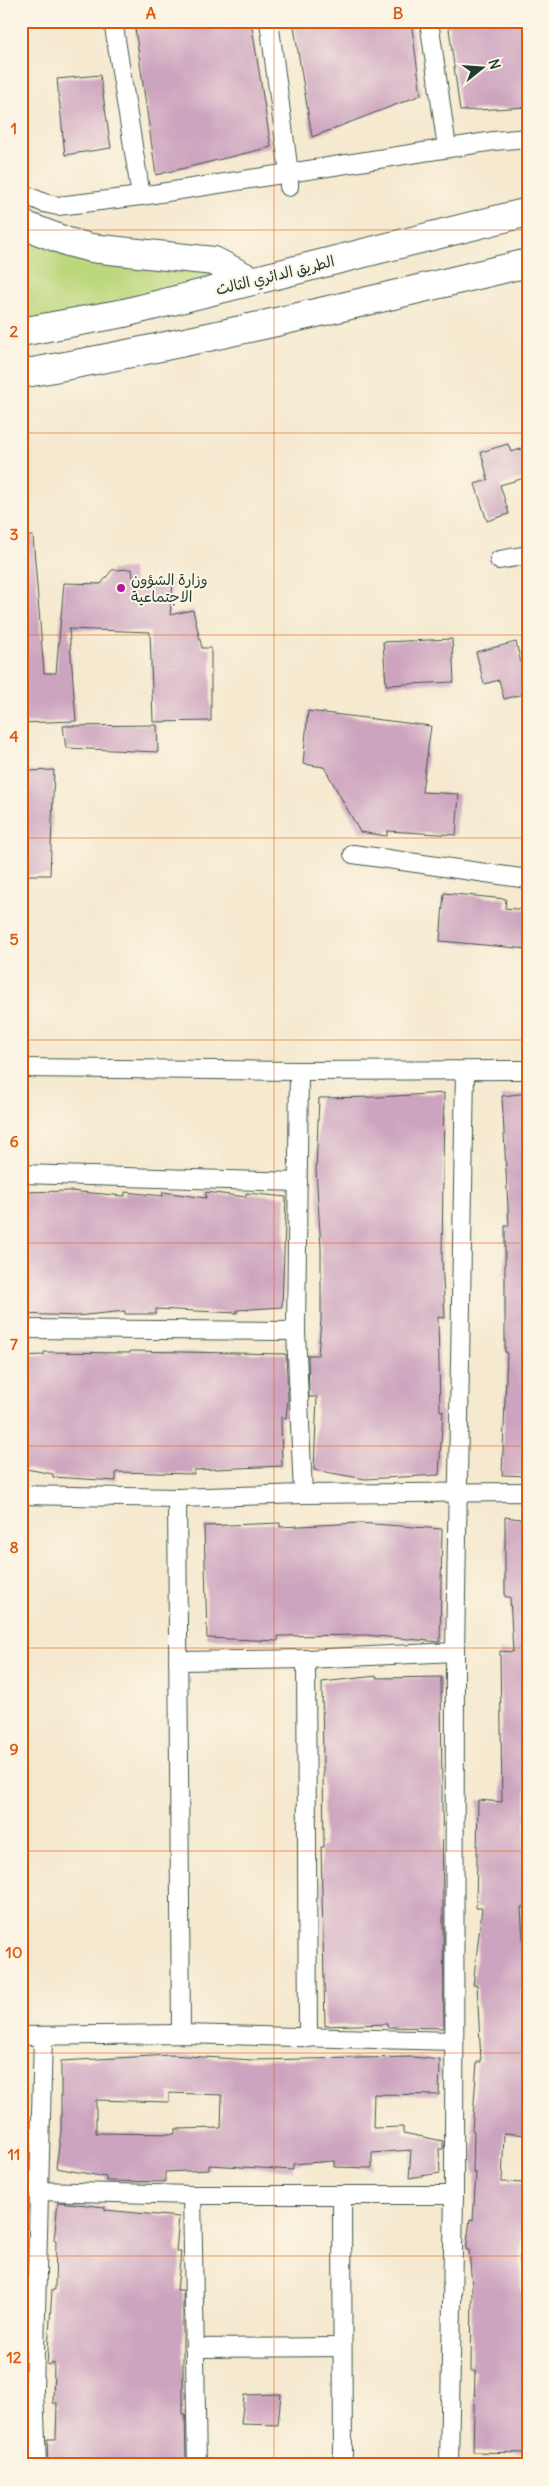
<svg xmlns="http://www.w3.org/2000/svg" width="549" height="2486" font-family="Delius,'Playpen Sans Arabic',sans-serif">
<style>
.green{fill:#bcd77c;stroke:#6e8a58}
.building{fill:#cda4bf;fill-rule:evenodd}
.lines{fill:none;stroke-linecap:round;stroke-linejoin:round}
.street-casing{stroke:#3f574b;stroke-width:20}
.highway-casing{stroke:#3f574b;stroke-width:30}
.street{stroke:#fff;stroke-width:18}
.highway{stroke:#fff;stroke-width:28}
.grid{fill:none;stroke:#de580e;stroke-width:1;stroke-opacity:0.55}
.poi-dot{fill:#b5179e;stroke:#fcf5e5;stroke-width:2}
.labels{text-anchor:middle;dominant-baseline:central;stroke-width:4;stroke-linejoin:round;paint-order:stroke}
.street-label{font-size:15px;fill:#1f3d34;stroke:#fcf5e5}
.poi-label{font-size:15px;fill:#1f3d34;stroke:#fcf5e5;text-anchor:start}
.neatline{fill:none;stroke:#de580e;stroke-width:2}
.grid-label{font-size:16px;text-anchor:middle;font-weight:bold;fill:#de580e}
</style>
<rect width="100%" height="100%" fill="#fcf5e5"/>
<filter id="ink" filterUnits="userSpaceOnUse"><feTurbulence type="fractalNoise" baseFrequency=".02" numOctaves="2"/><feDisplacementMap in="SourceGraphic" scale="10" xChannelSelector="R" yChannelSelector="G"/><feConvolveMatrix kernelMatrix="1 2 1 2 8 2 1 2 1" color-interpolation-filters="sRGB"/></filter>
<filter id="wash" filterUnits="userSpaceOnUse"><feTurbulence type="fractalNoise" baseFrequency=".0096" numOctaves="4" result="noise"/><feDisplacementMap in="SourceGraphic" scale="20" xChannelSelector="R" yChannelSelector="G"/><feGaussianBlur stdDeviation="1.12" result="paint"/><feColorMatrix in="noise" values="0 0 0 0 0 0 0 0 0 0 0 0 0 0 0 0 0 1.4 0 .05"/><feComposite in="paint" operator="in"/></filter>
<g filter="url(#wash)">
<rect width="100%" height="100%" fill="#f5e9cf"/>
<path class="green" d="M21,227L242,279L21,324Z"/>
<g id="blocks">
<g class="building">
<path d="M134,21H251L271,147L156,175Z"/>
<path d="M293,21H411L421,95L312,137Z"/>
<path d="M448,21H528V107L460,111Z"/>
<path d="M100,75L111,148L65,155L57,79Z"/>
<path d="M508,444L511,452L528,447V477L500,485L509,514L487,521L475,484L488,480L481,452Z"/>
<path d="M21,536H33L44,673H56L64,583L101,584L112,570L132,569L134,584L173,583L170,615L193,610L202,648H211V721L153,722L150,632L69,629L76,721L21,723Z"/>
<path d="M452,639L454,682L386,685L383,642Z"/>
<path d="M516,642L528,693L504,699L499,680L484,684L476,652Z"/>
<path d="M308,711L431,726L422,792L459,794L456,835L387,831V836L360,832L324,767L303,764Z"/>
<path d="M157,725L158,752L66,748L63,726Z"/>
<path d="M54,770L50,875H21L28,771Z"/>
<path d="M444,893L506,899L505,908L528,910V949L440,941Z"/>
<path d="M444,1093L442,1258L445,1318L438,1317L440,1411H443L439,1475L365,1479L314,1470L317,1397H309L308,1355H318L321,1320V1248L316,1170L319,1098L379,1097Z"/>
<path d="M528,1093V1476L502,1475L507,1352H505V1226H509L502,1096Z"/>
<path d="M70,1191L125,1196V1192L163,1196V1192L206,1198V1192L246,1197V1193L286,1197L282,1307L237,1310V1313L156,1309V1314H125V1311L77,1316L21,1314V1192Z"/>
<path d="M130,1351L286,1354L288,1399L286,1418L281,1417L282,1466L194,1470V1474L116,1472V1481L53,1477V1474L21,1468V1356L44,1355V1352L130,1353Z"/>
<path d="M505,1517L528,1520V1785H526L524,1907H521L526,1989H521L526,2065L528,2066V2122L527,2135L504,2133L502,2182L525,2183L520,2262L521,2294L528,2293L526,2453L473,2452L475,2371H471L472,2286L469,2250H466L470,2219L473,2220L476,2173H473L474,2131L472,2130L477,2062H481L477,1985H473L482,1908H476L478,1800L502,1802L500,1651L513,1652L510,1597H505Z"/>
<path d="M280,1523V1527L359,1523L442,1529L440,1642L366,1635L278,1636V1641L207,1638L204,1526Z"/>
<path d="M377,1676V1678L441,1677L444,2028L387,2027V2024L325,2026L321,1847H324L322,1682Z"/>
<path d="M170,2055L253,2060L413,2057L440,2060L439,2095L374,2094L373,2128L403,2127V2133L443,2141V2149H439L440,2173L409,2178L411,2150L372,2153V2168L334,2167V2161L293,2164V2170L209,2165V2170L165,2172V2182L106,2181V2177L56,2168L61,2131V2061ZM169,2093L222,2095L221,2128L175,2129V2134L96,2133V2100L169,2102Z"/>
<path d="M58,2202L105,2207V2210L179,2217L176,2252H181L177,2290H183V2414H185L186,2465H48L47,2439H56L57,2403H53L54,2363L47,2365L52,2290H55L56,2240H54Z"/>
<path d="M281,2394L278,2425L241,2424L244,2395Z"/>
<path d="M21,2441H25L26,2465H21Z"/>
</g>
</g>
</g>
<g filter="url(#ink)">
<use href="#blocks" fill-opacity="0" stroke="#3f574b" stroke-width="1"/>
<g class="lines">
<defs>
<g id="street">
<path d="M113,21L141,196"/>
<path d="M269,21L289,173V187"/>
<path d="M429,21L447,148"/>
<path d="M21,193L44,203L58,206L141,196L494,141L528,138"/>
<path d="M499,560L528,555"/>
<path d="M353,854L528,879"/>
<path d="M21,1068L299,1071L528,1070"/>
<path d="M299,1071L296,1331L303,1494"/>
<path d="M21,1174L298,1182"/>
<path d="M21,1329L296,1331"/>
<path d="M21,1495L177,1498L303,1494L528,1492"/>
<path d="M177,1498L181,2034"/>
<path d="M178,1661L306,1659"/>
<path d="M21,2036L181,2034L454,2041"/>
<path d="M308,2038L306,1659L455,1652"/>
<path d="M38,2191L192,2195H454L455,1652L465,1071"/>
<path d="M192,2195L197,2465"/>
<path d="M342,2195L343,2465"/>
<path d="M195,2348L342,2347"/>
<path d="M37,2465L34,2391L43,2036"/>
<path d="M449,2465L454,2195"/>
</g>
<g id="highway">
<path d="M21,224L68,242L91,248L214,261L251,280"/>
<path d="M21,332L124,313L528,212"/>
<path d="M21,374C191,344 360,303 528,263"/>
</g>
</defs>
<use href="#street" class="street-casing"/>
<use href="#highway" class="highway-casing"/>
<use href="#street" class="street"/>
<use href="#highway" class="highway"/>
</g>
</g>
<path class="grid" d="M274,21V2465M21,230H528M21,433H528M21,635H528M21,838H528M21,1040H528M21,1243H528M21,1446H528M21,1648H528M21,1851H528M21,2053H528M21,2256H528"/>
<circle class="poi-dot" cx="121" cy="588" r="5"/>
<g class="labels">
<g class="street-label">
<text transform="translate(275 275) rotate(-14)">الطريق الدائري الثالث</text>
</g>
<g class="poi-label">
<text x="131" y="579">وزارة الشؤون<tspan x="131" dy="17">الاجتماعية</tspan></text>
</g>
</g>
<rect width="549" height="2486" fill="none" stroke="#fcf5e5" stroke-width="55"/>
<g transform="translate(482 68) rotate(73)" stroke="#fcf5e5" stroke-width="4" paint-order="stroke">
<path d="M0-4L9 19L0 12L-9 19Z" fill="#1f3d34"/>
<text y="-8" font-size="14" font-weight="bold" text-anchor="middle" fill="#1f3d34">N</text>
</g>
<rect x="28" y="28" width="494" height="2430" class="neatline"/>
<g class="grid-label">
<text x="151" y="19">A</text>
<text x="398" y="19">B</text>
<text x="14" y="134">1</text>
<text x="14" y="337">2</text>
<text x="14" y="540">3</text>
<text x="14" y="742">4</text>
<text x="14" y="945">5</text>
<text x="14" y="1147">6</text>
<text x="14" y="1350">7</text>
<text x="14" y="1553">8</text>
<text x="14" y="1755">9</text>
<text x="14" y="1958">10</text>
<text x="14" y="2160">11</text>
<text x="14" y="2363">12</text>
</g>
</svg>
